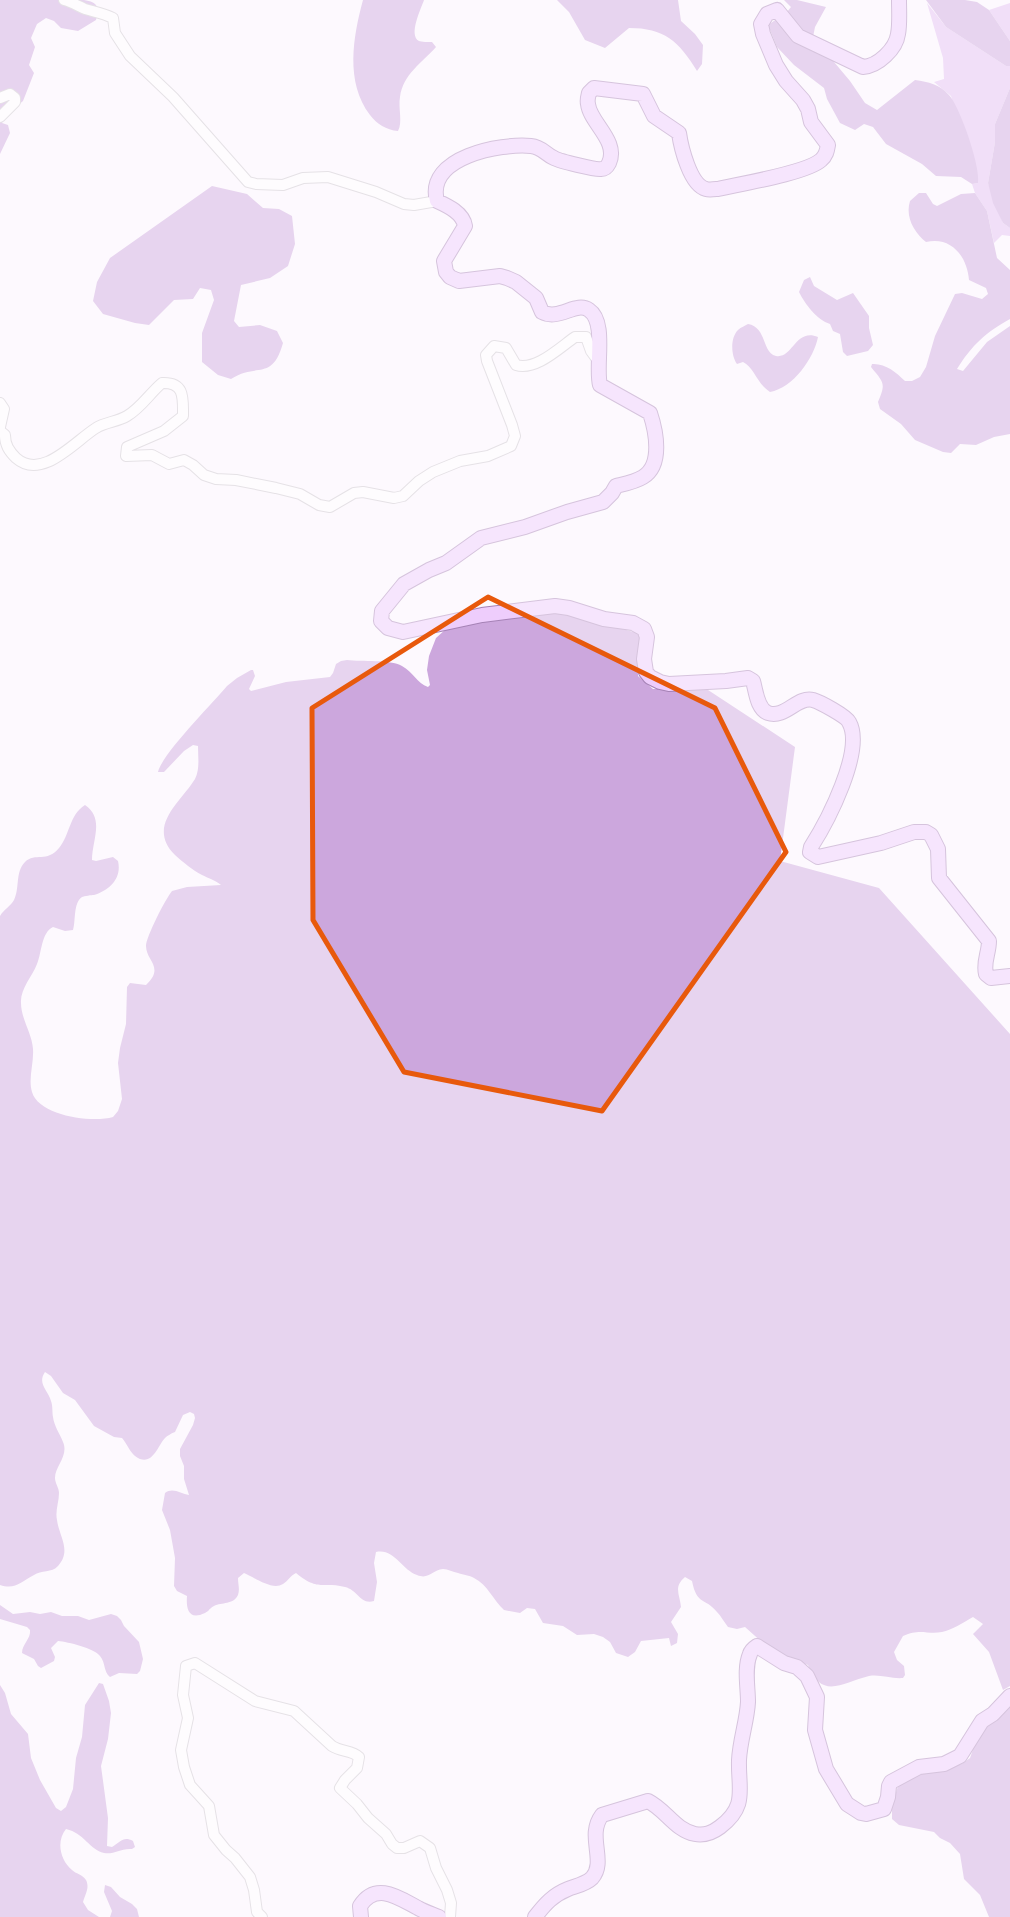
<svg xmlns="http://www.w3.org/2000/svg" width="1010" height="1917" font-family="'Roboto Serif',serif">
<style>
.green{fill:#e2bef2}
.forest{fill:#cca7dd}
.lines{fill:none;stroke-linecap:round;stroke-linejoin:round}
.minor-casing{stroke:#c9c5cb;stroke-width:12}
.major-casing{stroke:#a683b6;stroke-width:16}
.minor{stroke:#fff;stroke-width:10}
.major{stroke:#eecdfc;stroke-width:14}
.marked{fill:none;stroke:#e8590c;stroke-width:5;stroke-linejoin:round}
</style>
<rect width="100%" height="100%" fill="#fdf9fe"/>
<g class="green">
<path d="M927,3L946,27L1006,66H1010V88L995,124V142L988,183L1003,223L1010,228V236L1002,235L994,243L987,211L975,193L972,184L978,183L951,96L934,82L944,79L943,58Z"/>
<path d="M1010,3V41L989,10Z"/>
</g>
<g class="forest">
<path d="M0,0H84C98,2 100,8 96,20L78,31L61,28L54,21L46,18L37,24L31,38L35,47L29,65L34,73L23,101L4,117L2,123L8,125L10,133L0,154Z"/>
<path d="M363,0H424C421,9 408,35 419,41C421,42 429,42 432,42L436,47C422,63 403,74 400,97C398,108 403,122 398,131C386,130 377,124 370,115C345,82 353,37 363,0Z"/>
<path d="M557,0H678L681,21L695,34L703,45L702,64L697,71C679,41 664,28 629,28L605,48L585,40L569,12Z"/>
<path d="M784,0H797L826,7L815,27L813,37L850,81L865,103L877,110L915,80C929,82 939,84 949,95C960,107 981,167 978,183L972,184L961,177L936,176L922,164L886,144L873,127L864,124L855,130L840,123L827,99L824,88L794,65L777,47L768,25L787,12L791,7Z"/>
<path d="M926,0H965L977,2L989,10L1010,41V66H1006L946,27Z"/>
<path d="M1010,88V228L1003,223L993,203L988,183L995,142V124Z"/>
<path d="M212,186L247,194L263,208L279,209L292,216L295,244L288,266L270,278L241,285L234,321L239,327L260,325L277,331L283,343C272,382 257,362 231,379L218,375L202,362V333L214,300L211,290L200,288L193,299L174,300L149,325L135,323L103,314L93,301L97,282L110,258Z"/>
<path d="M919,193H926L933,204L937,206L961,194L975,193L987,211L997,258L1010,270V319C986,332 972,345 957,369L963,371L987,342L1010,326V434L994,437L976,445L960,444L951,453L943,452L915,440L901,424L880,409L878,402C886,383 884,383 871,367L872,364C885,363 896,372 905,381H912L920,377L926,367L935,336L955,294L962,293L982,299L988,294L986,288L969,280C967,256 951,236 926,242C914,232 905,217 910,201Z"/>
<path d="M810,277L814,286L837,300L853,293L869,316V328L873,345L868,351L847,356L843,352L840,334L833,331L830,324C817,320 805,304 799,292L804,280Z"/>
<path d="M748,324C767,327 762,353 776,356C793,359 795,328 818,337C814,358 793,388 770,392C757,384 754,367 743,362L737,364C731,356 730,338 738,330C741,327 745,326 748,324Z"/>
<path d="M563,613L641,634L638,676L653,689L705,688L795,747L780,861L879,888L1010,1034V1686L1003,1690L989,1652L973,1634L983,1624L973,1617C964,1622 952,1630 942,1632C927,1635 921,1628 903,1636L894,1652L897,1660L904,1666L905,1675L903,1678C891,1679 880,1674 869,1676C843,1682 822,1701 808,1665L772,1651L745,1627L737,1629L728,1627C724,1622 721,1616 717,1612C705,1597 697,1606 692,1581L685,1577C673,1587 680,1595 681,1607L671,1622L678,1634L677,1643L671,1646L669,1638L641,1641L635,1652L628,1657L616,1653L610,1642L603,1637L594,1634L577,1635L563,1626L543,1623L535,1609L527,1608L520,1613L504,1610C493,1600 488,1585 474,1578C469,1575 464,1575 458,1573C453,1572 448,1569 443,1569C432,1570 429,1580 417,1575C402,1570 394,1548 376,1552L374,1563L377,1582L374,1601C360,1605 358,1590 345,1587C322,1581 319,1592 296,1573C290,1576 288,1581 283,1584C272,1591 254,1577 244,1573L238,1578C238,1584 240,1589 238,1595C233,1605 222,1602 214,1606C206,1611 212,1609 205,1613C188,1621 186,1608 187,1596L177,1591L174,1586L175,1558L170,1530L162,1510L165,1493C173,1487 181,1494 189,1495L184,1479V1466L180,1456V1449L193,1425L195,1418L194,1414L190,1412L183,1415L175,1432C172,1433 167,1436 165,1438C158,1445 152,1469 135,1456C130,1452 127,1444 122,1438L114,1437L94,1426L75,1400L63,1393L51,1376L45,1372C37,1384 48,1390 51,1401C53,1406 52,1412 53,1417C54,1426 60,1434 63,1442C69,1456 55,1466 55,1478C55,1483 59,1488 59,1493C59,1502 55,1511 57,1520C59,1536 72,1551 58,1566C52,1573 41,1570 34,1575C21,1582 15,1590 0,1585V916C4,909 11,906 14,900C20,888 15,872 25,862C35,852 47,863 59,848C70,835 69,815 85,805C105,819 92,840 92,860L96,861L113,857L118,861C122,878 110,890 94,895C92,895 84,896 82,897C73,903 76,921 73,930L65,931L53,927C41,933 42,952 37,964C32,977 20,989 21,1003C21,1019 32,1033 33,1049C34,1064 28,1078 32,1092C39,1116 92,1123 113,1117L118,1111L122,1099L118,1063L120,1048L126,1024L127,987L130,983L146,985C165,967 146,961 146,946C146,937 166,898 172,891L187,887L221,885C215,880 208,878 202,875C192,870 183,862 175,855C146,826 181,802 195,779C200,769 198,757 198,746L193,745L184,751L164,772H158C162,754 212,704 227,686L237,678L251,670H253L255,676L249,689L251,691L286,682L330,677L333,673L336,664L341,661L347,660C362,662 390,659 402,666C413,672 417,683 428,687L430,685L427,670L429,656L436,638L446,629L516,615Z"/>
<path d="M0,1605L13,1614L30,1612L40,1614L51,1612L62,1616H78L89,1620L111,1614L117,1616L121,1620L124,1626L139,1642L143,1659L140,1671L137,1674L119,1673L110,1677C103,1671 106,1663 100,1656C94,1648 68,1642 58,1641L51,1648L55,1657L54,1661L41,1668L38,1666L34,1659L22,1653C22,1644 31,1639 30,1630L27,1627L0,1619Z"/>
<path d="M99,1683L103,1684L109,1701L111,1713L108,1739L101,1766L108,1818L107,1846L112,1847C121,1842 123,1836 133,1841L135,1847L132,1849C120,1848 114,1855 104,1853C90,1850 84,1833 66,1829C56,1841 60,1860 72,1870C76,1874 82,1874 86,1880C90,1888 85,1894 83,1902L88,1910L99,1917H0V1685L5,1693L11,1714L28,1734L31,1758L40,1780L56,1808L61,1811L66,1807L73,1789L76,1758L82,1737L85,1705Z"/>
<path d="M1010,1705V1917H989L980,1895L964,1879L960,1854L950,1843L940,1838L934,1832L899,1825L892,1819V1805L898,1786L920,1773L962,1764L970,1758L978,1735Z"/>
<path d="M105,1885L111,1887L120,1897L132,1904L137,1909L139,1917H110L112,1911L104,1892Z"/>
</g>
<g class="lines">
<defs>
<g id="minor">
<path d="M64,0C72,2 78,6 85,9C95,12 103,13 113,18L115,33L130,56L173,97L248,182L256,184L283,185L303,178L328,177L376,192L404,204L414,205L437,201"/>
<path d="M0,98L10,94L15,98V102L0,117"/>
<path d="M0,403L4,409L0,427"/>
<path d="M0,431L5,435C5,445 9,451 16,458C42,481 75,441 96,428C105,422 117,422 127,416C141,408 150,393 162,383C185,382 183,398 183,416L164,431L127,447L126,456L152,455L169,464L184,460L193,465L204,475L216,479L236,480L276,488L300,494L319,505L330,507L354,493L363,492L394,498L403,496L419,481L433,472L460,461L488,456L511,446L515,436L512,425L487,361L486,355L494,346L506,348L516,365C536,371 559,348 575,337H586L591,351L599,362"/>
<path d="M262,1917L257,1912L254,1890L250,1877L235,1858L226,1850L214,1835L209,1806L190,1785L184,1767L181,1750L188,1718L183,1695L186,1666L195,1663L255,1701L294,1711L332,1746C341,1752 352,1750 359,1757L357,1768L345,1780L340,1788L357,1804L368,1818L386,1834L392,1844L397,1848H404L420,1841L430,1848L436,1868L447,1890L451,1903L450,1917"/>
</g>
<g id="major">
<path d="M899,0C899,11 900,24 898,34C896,49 878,66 863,67L798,36L777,10L767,14L761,24L763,34L776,65L786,81L803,100L808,109L811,122L828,145C827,151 826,156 821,160C807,173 740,184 718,189C717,189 707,190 706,189C690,185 681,147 679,133L654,116L643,94L594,88L589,93C588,97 587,100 588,104C590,123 619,141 609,163C607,167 605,169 601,169C596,170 559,161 554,158C545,154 542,147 531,146C501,143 425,157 437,201C448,206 463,213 465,226L444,261L446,272L450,277L459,281L500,276L507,278L516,282L536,298L542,312C559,321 576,301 589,310C607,322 595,366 600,385L650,413C656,431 663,465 643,477C635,482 624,484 616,486L612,493L603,502L567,512L525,527L481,538L446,563L429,570L404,584L382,611L381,621L388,628L403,632L482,615L555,606L569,608L604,619L633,623L644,629L647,637L644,659L646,672L650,677L660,682L669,684L726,681L748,678L753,681C756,691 757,709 768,713C785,719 797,696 813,700C820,702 846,716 849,722C865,750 827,822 811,847L810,852L818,857L881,843L914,832H926L931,835L938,849L939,878L989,941C989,953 983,962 986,974L991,978L1010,976"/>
<path d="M361,1917L360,1906C376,1881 399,1898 418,1908C425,1912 432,1914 439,1917"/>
<path d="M535,1917C545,1904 553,1895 568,1889C576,1886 586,1884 592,1878C607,1861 586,1836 602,1815L648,1801C666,1810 675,1830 695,1834C705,1836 712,1833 720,1827C748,1806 738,1789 739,1760C740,1740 747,1721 748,1702C748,1687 744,1668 750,1654C751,1650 754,1648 757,1646L784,1663L797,1667L807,1676L817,1697L815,1730L826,1769L847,1804L861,1813L866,1814L884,1809L888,1797L889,1786L891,1782L919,1767L944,1764L960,1756L982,1721L993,1714L1010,1696"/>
</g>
</defs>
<use href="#minor" class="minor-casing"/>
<use href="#major" class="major-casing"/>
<use href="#minor" class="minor"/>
<use href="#major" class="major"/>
</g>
<path d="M0 0H1010V1917H0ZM488,597L715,708L786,852L602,1111L404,1072L313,920L312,708Z" fill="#fdf9fe" fill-opacity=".55" fill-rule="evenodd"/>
<path class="marked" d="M488,597L715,708L786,852L602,1111L404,1072L313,920L312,708Z"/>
</svg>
